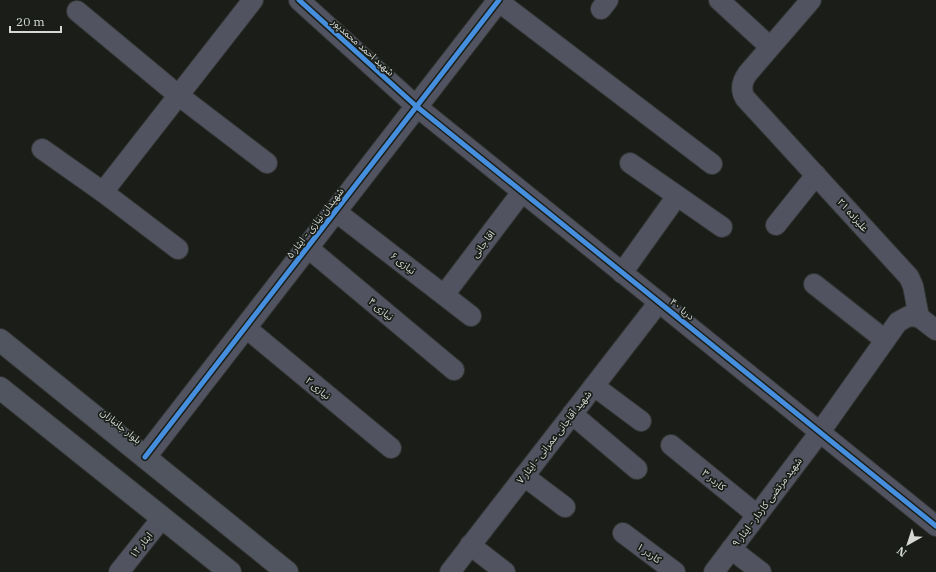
<svg xmlns="http://www.w3.org/2000/svg" width="936" height="572" font-family="'IBM Plex Serif','Noto Sans Arabic',serif">
<style>
.lines{fill:none;stroke-linecap:round;stroke-linejoin:round}
.minor-casing{stroke:#353634;stroke-width:22}
.tertiary-casing{stroke:#353634;stroke-width:24}
.primary-casing{stroke:#353634;stroke-width:24}
.minor{stroke:#515460;stroke-width:20}
.tertiary{stroke:#515460;stroke-width:22}
.primary{stroke:#515560;stroke-width:22}
.cycleway-casing{stroke:#1a1e18;stroke-width:8}
.cycleway{stroke:#468fdf;stroke-width:5}
.labels{text-anchor:middle;dominant-baseline:central;stroke-width:3.5;stroke-linejoin:round;paint-order:stroke}
.street-label{font-size:10px;fill:#d5d8d4;stroke:#1a1e18}
</style>
<rect width="100%" height="100%" fill="#1b1d19"/>
<g class="lines">
<defs>
<g id="minor">
<path d="M299,0L416,106L936,526"/>
<path d="M719,0L769,46"/>
<path d="M811,0L748,73C742,81 740,89 745,98L909,277L913,286L919,317"/>
<path d="M498,1L712,164"/>
<path d="M601,9L608,0"/>
<path d="M77,11L178,95L267,163"/>
<path d="M42,149L103,192L253,0"/>
<path d="M630,163L722,227"/>
<path d="M103,192L178,249"/>
<path d="M335,211L471,316"/>
<path d="M776,225L816,175"/>
<path d="M307,247L454,370"/>
<path d="M622,273L677,196"/>
<path d="M814,284L885,340"/>
<path d="M444,295L522,192"/>
<path d="M919,317L936,330"/>
<path d="M245,327L391,448"/>
<path d="M594,386L641,421"/>
<path d="M572,414L637,469"/>
<path d="M671,445L757,515"/>
<path d="M524,476L565,507"/>
<path d="M623,533L675,572"/>
<path d="M470,545L505,572"/>
<path d="M731,549L761,572"/>
<path d="M119,572L162,518"/>
<path d="M450,572L659,302"/>
<path d="M714,572L820,432L898,322L909,316L919,317"/>
</g>
<path id="tertiary" d="M145,457L499,0"/>
<g id="primary">
<path d="M0,340L287,572"/>
<path d="M0,388L230,572"/>
</g>
</defs>
<use href="#minor" class="minor-casing"/>
<use href="#tertiary" class="tertiary-casing"/>
<use href="#primary" class="primary-casing"/>
<use href="#minor" class="minor"/>
<use href="#tertiary" class="tertiary"/>
<use href="#primary" class="primary"/>
<defs>
<g id="cycleway">
<path d="M299,0L416,106L936,526"/>
<path d="M145,457L499,0"/>
</g>
</defs>
<use href="#cycleway" class="cycleway-casing"/>
<use href="#cycleway" class="cycleway"/>
</g>
<g class="labels">
<g class="street-label">
<text transform="translate(363 47) rotate(42)">شهید احمد محمدپور</text>
<text transform="translate(853 215) rotate(48)">علیزاده ۲۱</text>
<text transform="translate(315 223) rotate(-52)">شهیدان نیازی - ایثار ۵</text>
<text transform="translate(483 244) rotate(-53)">اقا جانی</text>
<text transform="translate(403 263) rotate(38)">نیازی ۶</text>
<text transform="translate(381 309) rotate(40)">نیازی ۴</text>
<text transform="translate(682 309) rotate(39)">دریا ۴۰</text>
<text transform="translate(318 388) rotate(40)">نیازی ۲</text>
<text transform="translate(121 426) rotate(39)">بلوار جانبازان</text>
<text transform="translate(554 437) rotate(-52)">شهید آقاجانی عمرانی - ایثار ۷</text>
<text transform="translate(714 480) rotate(39)">کاردر ۳</text>
<text transform="translate(767 502) rotate(-53)">شهید مرتضی کاردار - ایثار ۹</text>
<text transform="translate(141 545) rotate(-51)">ایثار ۱۲</text>
<text transform="translate(649 553) rotate(36)">کاردر ۱</text>
</g>
</g>
<g transform="translate(908 544) rotate(219)" stroke="#1a1e18" stroke-width="3" paint-order="stroke">
<path d="M0-3L7 15L0 10L-7 15Z" fill="#d5d8d4"/>
<text y="-6" font-size="11" font-weight="bold" text-anchor="middle" fill="#d5d8d4">N</text>
</g>
<path d="M10 26v6h51v-6" fill="none" stroke="#d5d8d4" stroke-width="2"/>
<text x="16" y="26" font-size="12" fill="#d5d8d4" stroke="#1a1e18" stroke-width="3" paint-order="stroke">20 m</text>
</svg>
